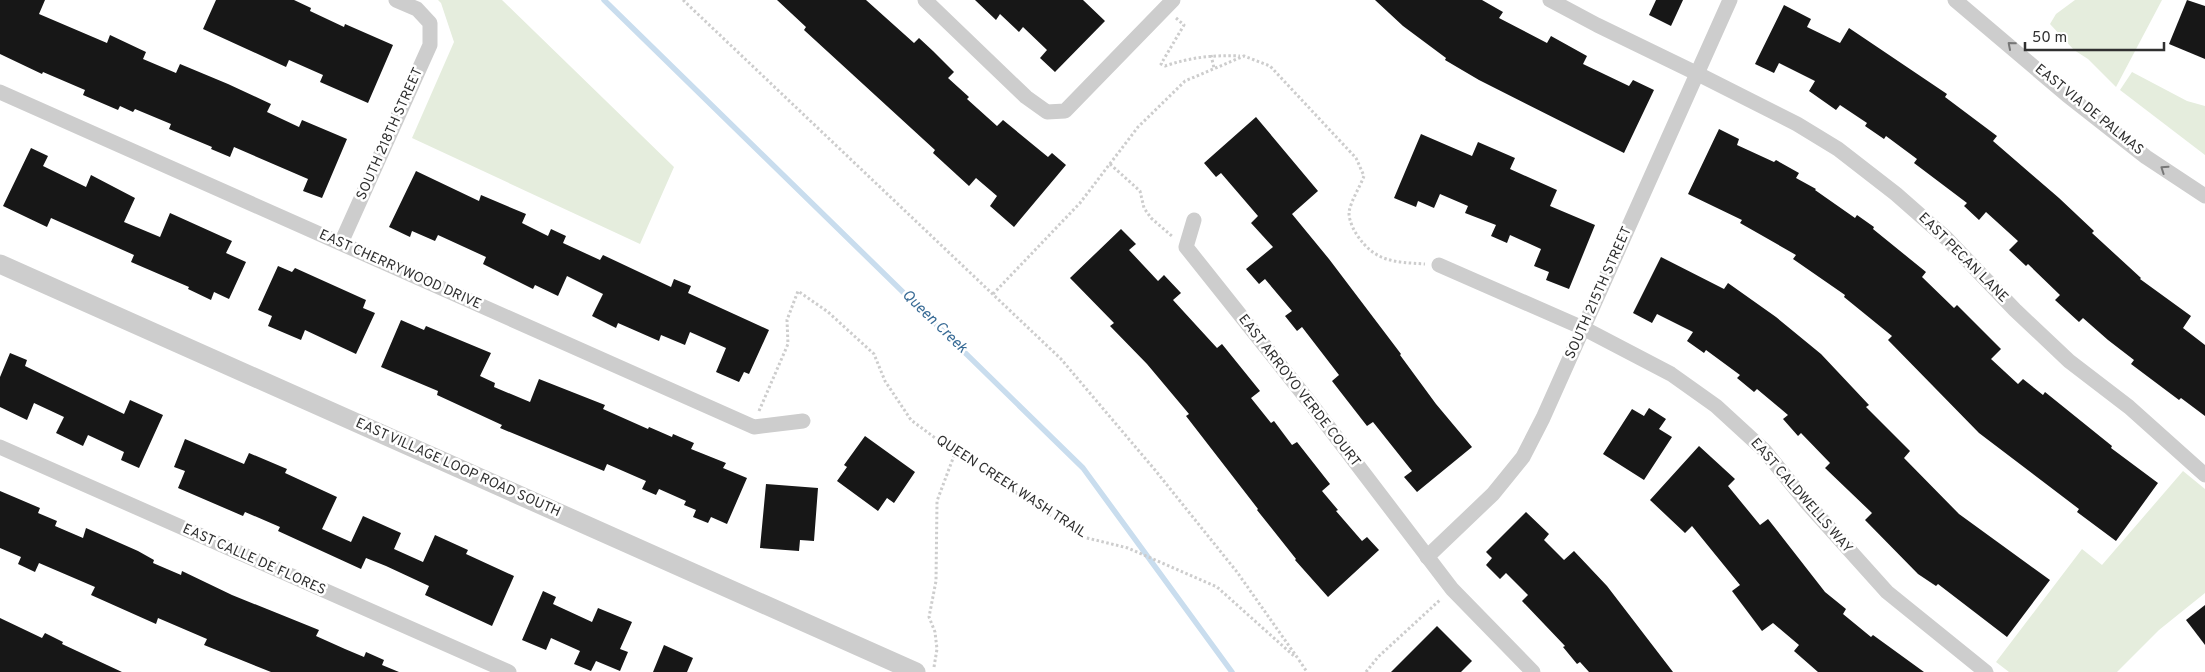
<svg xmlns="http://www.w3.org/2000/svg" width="2205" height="672" font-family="Overpass,sans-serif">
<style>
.green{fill:#e5eddd}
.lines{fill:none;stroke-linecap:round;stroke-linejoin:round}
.stream{stroke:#c9ddee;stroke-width:5.5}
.building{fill:#171717}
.path{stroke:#cdcdcd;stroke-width:3;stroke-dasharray:2.5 2.5;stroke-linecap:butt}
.minor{stroke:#cdcdcd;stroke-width:15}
.tertiary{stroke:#cdcdcd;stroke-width:19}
.oneway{stroke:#777}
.labels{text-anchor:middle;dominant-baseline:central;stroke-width:5;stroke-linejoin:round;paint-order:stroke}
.street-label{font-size:14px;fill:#303030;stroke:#fff}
.water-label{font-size:15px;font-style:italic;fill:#3a6c96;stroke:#fff}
</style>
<rect width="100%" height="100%" fill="#fff"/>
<g class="green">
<path d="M438,0H502L674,167L640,244L412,138L454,42L441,3Z"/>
<path d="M2075,0H2162L2116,87L2088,59L2074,50L2050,24L2056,14Z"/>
<path d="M2132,72L2187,101L2205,106V155L2120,90Z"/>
<path d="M2183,471L2205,489V593L2159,630L2117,672H2009L1996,662L2082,549L2102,565Z"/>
</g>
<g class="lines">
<path class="stream" d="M604,0L1083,468L1232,672"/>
</g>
<g class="building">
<path d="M0,0H45L39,14L107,43L110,35L146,52L143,59L176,73L180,64L228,84L271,104L267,112L299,127L302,120L347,139L322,198L303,191L308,179L234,147L230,157L211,149L212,147L169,129L171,124L135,109L133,112L120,106L118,110L83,95L85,90L43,72L42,74L0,54Z"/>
<path d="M216,0H294L311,8L310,11L344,27L345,24L393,45L368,103L320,82L323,75L289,60L286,67L203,29Z"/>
<path d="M777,0H866L914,43L919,38L933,51L954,72L948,78L969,97L967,99L997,126L1003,120L1048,157L1052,153L1066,165L1014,227L990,206L997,196L976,178L969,186L933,153L935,150L804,30L806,27Z"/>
<path d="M975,0H1083L1105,21L1055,72L1040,58L1047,50L1023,27L1019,32L1000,14L996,20Z"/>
<path d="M1375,0H1482L1503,12L1499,18L1547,43L1551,36L1587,56L1583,64L1629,86L1633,80L1654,90L1624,153L1479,80L1445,60L1446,58L1403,26Z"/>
<path d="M1656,0H1683L1671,26L1649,15Z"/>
<path d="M2187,0L2205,6V59L2169,44Z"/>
<path d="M1784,5L1811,19L1807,27L1840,43L1849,28L1947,94L1945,97L1997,136L1993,141L2059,198L2094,231L2092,233L2141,278L2140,279L2191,316L2183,328L2205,345V416L2181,398L2179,400L2131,364L2134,360L2108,340L2083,318L2079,322L2055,300L2060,295L2028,264L2026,266L2009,250L2018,241L1986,212L1979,220L1964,206L1967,203L1914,163L1917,159L1886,136L1884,139L1865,126L1867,123L1840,105L1836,110L1809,91L1815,81L1779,63L1774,73L1755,64Z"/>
<path d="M1256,117L1318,191L1292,214L1329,259L1401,354L1400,355L1436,404L1472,447L1417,492L1404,477L1412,471L1373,422L1367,426L1332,381L1339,375L1302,327L1297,331L1285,316L1292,311L1265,279L1259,284L1246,269L1273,247L1251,223L1258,216L1221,173L1216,177L1204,163Z"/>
<path d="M1719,129L1739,139L1737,145L1774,162L1776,160L1799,173L1796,178L1816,189L1815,190L1855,218L1857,215L1874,227L1873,229L1926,272L1922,277L1954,308L1957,305L2001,349L1991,359L2018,384L2023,379L2043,395L2045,392L2112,446L2111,448L2158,483L2116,541L2077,512L2079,509L1979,433L1888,340L1892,336L1844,297L1845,295L1793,259L1796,255L1740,223L1742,220L1688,194Z"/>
<path d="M1421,134L1472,156L1478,142L1515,158L1510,169L1557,190L1550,206L1595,225L1569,289L1546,280L1549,272L1534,266L1541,249L1510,235L1507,243L1491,236L1496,225L1465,213L1468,206L1440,194L1434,208L1418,201L1416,207L1394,198Z"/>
<path d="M31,148L48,156L43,166L86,187L91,175L135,198L124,222L160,237L170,213L232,241L226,253L246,262L229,299L214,292L211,300L188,289L189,287L131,262L134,255L51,218L47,227L3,206Z"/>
<path d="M416,171L479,201L481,195L526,214L522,223L548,236L551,229L566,236L563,243L600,260L603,255L671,287L674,279L691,286L688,293L769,330L749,374L744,372L739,382L716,372L726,348L690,332L685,345L661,335L659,341L618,323L616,328L592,316L603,294L567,276L558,296L535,285L533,289L483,264L486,257L438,235L435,241L412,231L410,237L389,227Z"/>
<path d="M1121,229L1136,244L1129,250L1158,281L1164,275L1181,293L1173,300L1217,348L1222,344L1260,391L1251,398L1271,423L1274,421L1292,445L1297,442L1330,484L1322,491L1338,510L1336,511L1362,541L1367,537L1379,550L1328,597L1295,560L1296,559L1257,510L1258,509L1186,416L1189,414L1147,364L1110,326L1114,323L1070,278Z"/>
<path d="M1661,257L1724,289L1728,283L1776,317L1821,354L1869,405L1866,407L1910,451L1904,458L1959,514L2050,580L2007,637L1938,584L1936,586L1918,574L1865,520L1872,513L1825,468L1830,463L1801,433L1798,436L1783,419L1788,415L1757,389L1754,392L1737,378L1740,375L1706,350L1704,353L1687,341L1693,332L1657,314L1652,323L1633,313Z"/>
<path d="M278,266L292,272L295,268L366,300L363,308L375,313L356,354L305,330L301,340L268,326L272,316L258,310Z"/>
<path d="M401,320L424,330L426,326L491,353L480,376L495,383L494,387L530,402L539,379L605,405L603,409L648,429L649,427L672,437L673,434L694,443L691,449L726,463L723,468L747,478L727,524L711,517L708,523L693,517L696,510L684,505L686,501L659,489L656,495L642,489L646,481L607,464L604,471L500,428L502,425L437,395L438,391L381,367Z"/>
<path d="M10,353L27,360L25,366L124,414L130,400L163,415L139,468L121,460L124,452L88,435L83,446L56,433L64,417L34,403L27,420L0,407V377Z"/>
<path d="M1649,408L1666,419L1659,429L1672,437L1644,480L1603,454L1632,409L1644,416Z"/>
<path d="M865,436L915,472L894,503L887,498L878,511L837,481L847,467L844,465Z"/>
<path d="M185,439L244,464L249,453L287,469L285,473L337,497L322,529L351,542L363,516L401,533L394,549L423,562L435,535L468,550L466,554L514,576L492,626L425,595L429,586L386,566L366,558L361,569L278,531L280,527L245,512L243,516L178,488L185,471L174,467Z"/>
<path d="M1699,446L1735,479L1728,486L1760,525L1768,519L1825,592L1846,609L1843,614L1871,637L1873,635L1924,672H1818L1794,651L1799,645L1773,623L1762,631L1732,591L1740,585L1692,526L1685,533L1650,500Z"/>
<path d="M766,484L818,488L814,541L800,540L799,551L760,548Z"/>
<path d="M0,491L40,508L38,513L57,521L55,526L83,538L86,528L138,551L154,560L153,563L181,575L182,571L232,595L319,630L316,636L345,649L364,657L366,652L384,660L382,665L399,672H271L204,645L207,639L158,618L156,624L91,595L95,587L39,563L35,572L18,564L21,557L0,548Z"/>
<path d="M1526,512L1549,534L1544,540L1564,560L1574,551L1607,586L1673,672H1589L1580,662L1577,664L1563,647L1565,646L1522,601L1528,595L1506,573L1500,579L1486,565L1492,558L1486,552Z"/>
<path d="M543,591L556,597L553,604L592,622L598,608L632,622L620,649L628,652L620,671L596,661L591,671L574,664L580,651L551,638L546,650L522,640Z"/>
<path d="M2205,605V645L2186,620Z"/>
<path d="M0,618L42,638L45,633L63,642L62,644L122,672H0Z"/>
<path d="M1437,626L1472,661L1461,672H1391Z"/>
<path d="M664,645L693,658L687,672H653Z"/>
</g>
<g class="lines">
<g class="path">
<path d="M683,0L1061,359L1155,470L1237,572L1299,660"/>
<path d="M1176,18L1184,25L1161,64L1165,66C1191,57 1213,55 1240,56"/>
<path d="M1211,55L1214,68"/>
<path d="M1110,164L1140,191L1144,208L1151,218L1173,237"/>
<path d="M993,294L1080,203L1138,127L1185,81L1244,56L1270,66L1356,158L1364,176C1360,187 1350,202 1349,213C1349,220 1353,229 1357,235C1375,262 1394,262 1425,264"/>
<path d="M759,411L788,344L787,320L798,291L828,312L874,354L885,381L911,420L950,449L1083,537L1128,548L1217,587L1294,656"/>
<path d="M1299,660L1307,672"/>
<path d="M934,667L937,649L935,632L929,617L936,581L937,501L955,453"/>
<path d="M1366,672L1378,657L1441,599"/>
</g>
<g class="minor">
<path d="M925,0L1026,97L1047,112L1065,111L1173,0"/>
<path d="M1550,0L1597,25L1698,74L1797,124L1838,149L1896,194L1946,238L2015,310L2069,361L2129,407L2205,475"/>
<path d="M1955,0L2067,95L2146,157L2205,196"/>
<path d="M0,92L754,427L803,421"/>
<path d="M1194,220L1186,247L1311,404L1452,589L1533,672"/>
<path d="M341,243L430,45V23L417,9L396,0"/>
<path d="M1439,265L1583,328L1671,374L1716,406L1764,450L1807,503L1887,592L1986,672"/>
<path d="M0,447L509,672"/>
<path d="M1427,557L1493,494L1523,457L1543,418L1730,0"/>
</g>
<path class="tertiary" d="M0,264L916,672"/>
</g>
<defs><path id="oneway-chevron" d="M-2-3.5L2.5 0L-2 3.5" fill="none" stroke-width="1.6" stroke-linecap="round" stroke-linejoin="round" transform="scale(1.25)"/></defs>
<g class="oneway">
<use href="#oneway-chevron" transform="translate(2011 45) rotate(-139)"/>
<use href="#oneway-chevron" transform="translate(2164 169) rotate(-146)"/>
</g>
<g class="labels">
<g class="street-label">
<text transform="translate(2089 110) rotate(39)">EAST VIA DE PALMAS</text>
<text transform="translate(390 134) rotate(-66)">SOUTH 218TH STREET</text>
<text transform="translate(1963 258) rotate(45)">EAST PECAN LANE</text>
<text transform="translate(400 270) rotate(24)">EAST CHERRYWOOD DRIVE</text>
<text transform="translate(1599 293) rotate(-66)">SOUTH 215TH STREET</text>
<text transform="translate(1299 391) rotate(52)">EAST ARROYO VERDE COURT</text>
<text transform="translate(458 468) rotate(24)">EAST VILLAGE LOOP ROAD SOUTH</text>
<text transform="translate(1011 487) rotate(33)">QUEEN CREEK WASH TRAIL</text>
<text transform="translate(1801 496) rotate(49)">EAST CALDWELLS WAY</text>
<text transform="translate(254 560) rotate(24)">EAST CALLE DE FLORES</text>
</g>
<g class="water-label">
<text transform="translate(934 322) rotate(44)">Queen Creek</text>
</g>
</g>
<path d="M2025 42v8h139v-8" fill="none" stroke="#303030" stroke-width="2.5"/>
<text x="2032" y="42" font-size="15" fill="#303030" stroke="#ffffff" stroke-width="4" paint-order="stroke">50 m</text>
</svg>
